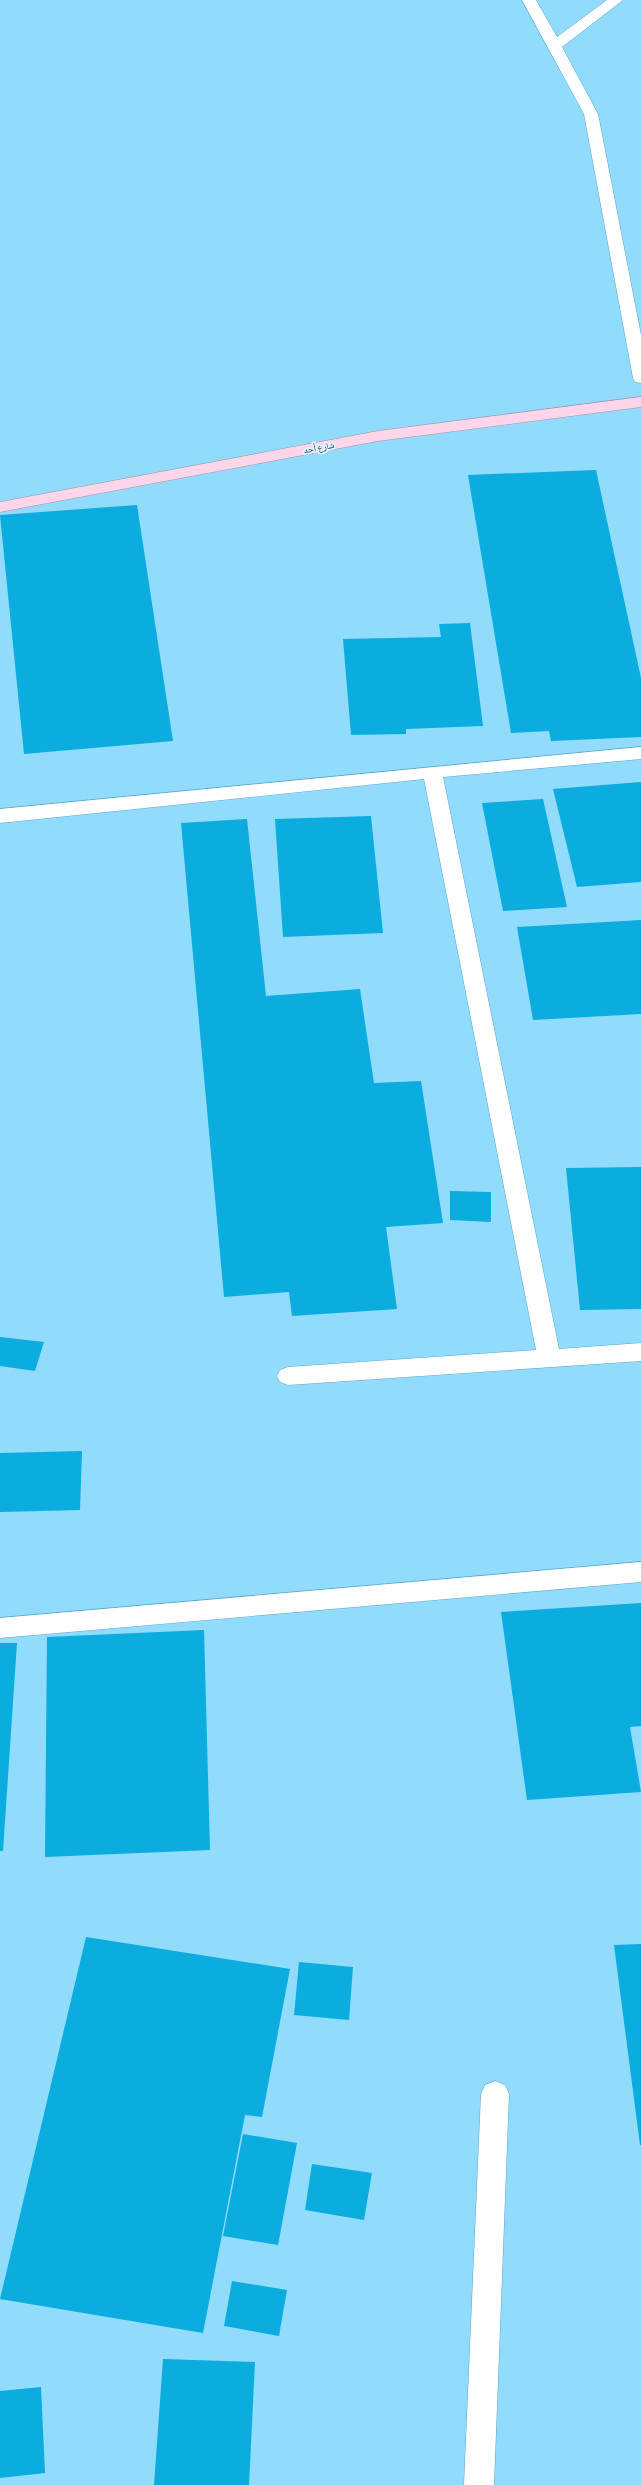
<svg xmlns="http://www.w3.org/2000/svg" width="641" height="2485" font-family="Manrope,'Noto Naskh Arabic',sans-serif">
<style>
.building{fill:#0bacde}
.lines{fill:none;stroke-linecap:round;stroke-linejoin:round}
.minor-casing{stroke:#5da6c6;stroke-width:1}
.major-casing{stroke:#ac8ca5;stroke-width:1}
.minor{fill:#fff;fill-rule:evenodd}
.major{fill:#fed6e9;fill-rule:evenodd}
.labels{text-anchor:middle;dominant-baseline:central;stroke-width:3.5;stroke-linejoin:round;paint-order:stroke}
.far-street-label{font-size:9px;fill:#163542;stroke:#dff4fe}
</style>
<rect width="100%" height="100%" fill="#91dbfc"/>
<g class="building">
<path d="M596,470L641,678V737L551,741L549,731L511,733L468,475Z"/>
<path d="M137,505L173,741L24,754L0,515Z"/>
<path d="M470,623L483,726L406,729V734L351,735L343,639L441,637L439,624Z"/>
<path d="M641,782V882L577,887L553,789Z"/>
<path d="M543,799L567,907L503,911L482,803Z"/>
<path d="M371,816L383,933L283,937L275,819Z"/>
<path d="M247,819L266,996L360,989L374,1083L421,1081L443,1223L386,1227L397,1309L292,1316L289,1292L224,1297L181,823Z"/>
<path d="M641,920V1014L533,1020L517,927Z"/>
<path d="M641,1167V1309L580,1310L566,1168Z"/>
<path d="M450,1191L491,1192V1222L450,1220Z"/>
<path d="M0,1337L44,1342L35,1371L0,1366Z"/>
<path d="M82,1451L80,1510L0,1512V1453Z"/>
<path d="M641,1603V1726L630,1727L641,1792L527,1800L501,1612Z"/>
<path d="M204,1630L210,1850L45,1857L47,1637Z"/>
<path d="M0,1643H17L3,1851H0Z"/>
<path d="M86,1937L290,1969L262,2117L245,2115L203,2333L0,2299Z"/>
<path d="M641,1944V2145H640L614,1945Z"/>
<path d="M299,1962L353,1967L349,2020L294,2015Z"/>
<path d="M243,2134L297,2143L278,2245L223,2236Z"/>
<path d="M312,2164L372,2173L364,2220L305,2210Z"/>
<path d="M232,2281L287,2290L279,2336L224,2326Z"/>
<path d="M163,2359L255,2362L249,2485H154Z"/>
<path d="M41,2387L45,2473L0,2478V2391Z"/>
</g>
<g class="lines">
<defs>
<g id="minor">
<path d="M522,0H536L557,37L607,0H623L562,47L598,114L641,335V383L635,382L633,378L584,114Z"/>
<path d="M641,747V759L443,777L559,1349L641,1343V1361L288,1385L280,1382L277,1376L280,1370L288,1367L536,1350L424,779L0,823V809Z"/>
<path d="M641,1562V1582L0,1638V1618Z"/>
<path d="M495,2081L505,2085L509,2094L494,2485H464L481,2094L485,2085Z"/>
</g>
<path id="major" d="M641,397V407L378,441L0,512V502L378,431Z"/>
</defs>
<use href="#minor" class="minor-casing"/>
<use href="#major" class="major-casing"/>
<use href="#minor" class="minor"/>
<use href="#major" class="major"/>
</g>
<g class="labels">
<g class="far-street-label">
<text transform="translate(319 447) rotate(-10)">شارع أحد</text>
</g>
</g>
</svg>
